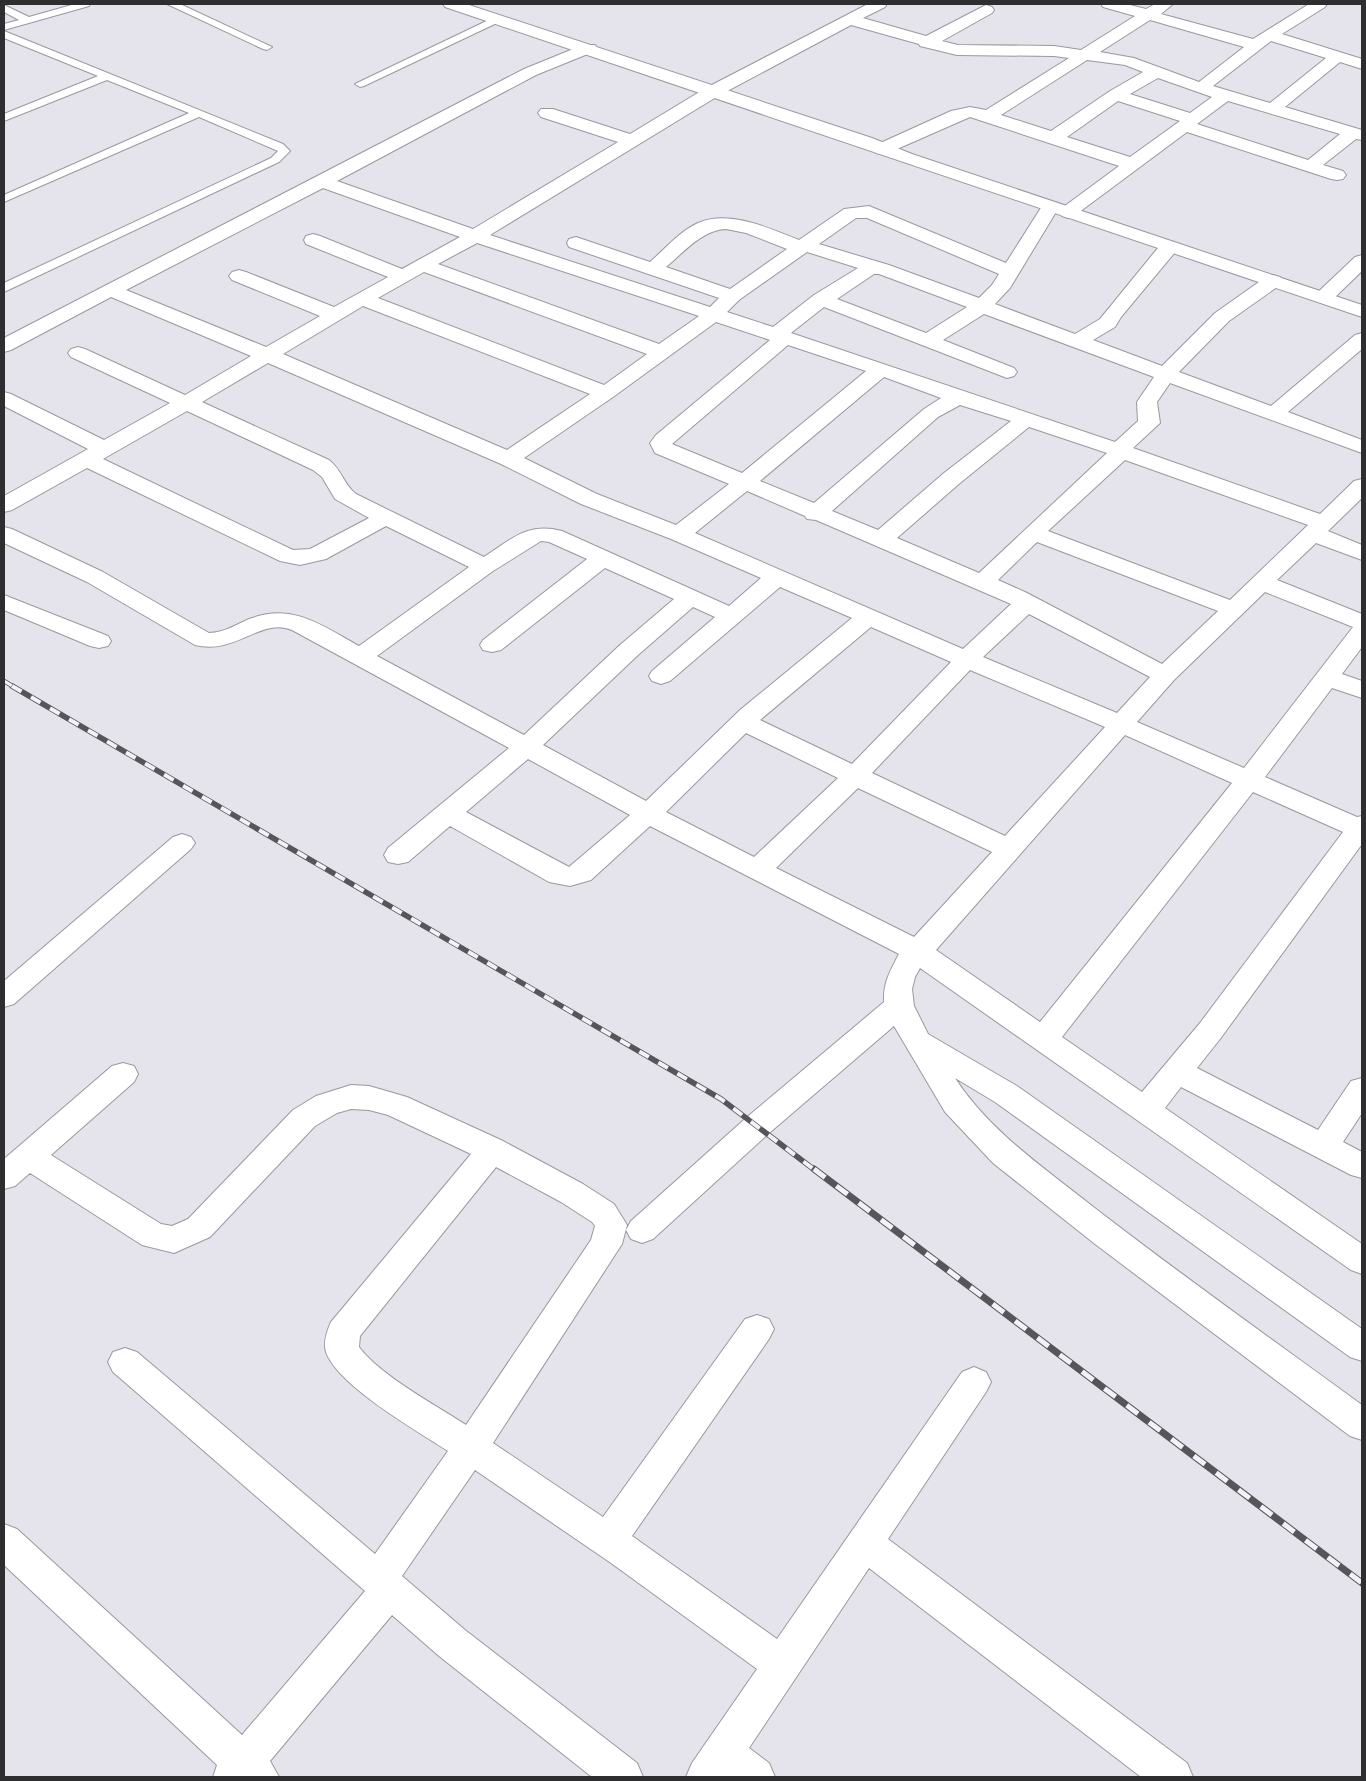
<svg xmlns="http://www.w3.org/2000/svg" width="1366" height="1781" font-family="'Libre Baskerville',serif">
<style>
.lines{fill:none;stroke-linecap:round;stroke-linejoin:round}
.lane-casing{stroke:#98989f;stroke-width:2}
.street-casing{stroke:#98989f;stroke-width:2}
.secondary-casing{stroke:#98989f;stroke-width:2}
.lane{fill:#fff;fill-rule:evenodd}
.street{fill:#fff;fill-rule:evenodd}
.secondary{fill:#fff;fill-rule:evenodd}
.rail-far2-casing{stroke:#56565a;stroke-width:4.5}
.rail-far1-casing{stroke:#56565a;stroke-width:5.5}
.rail-casing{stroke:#56565a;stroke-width:7}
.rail-far2{stroke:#f2f2f9;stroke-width:3;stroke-dasharray:9;stroke-linecap:butt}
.rail-far1{stroke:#f2f2f9;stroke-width:4;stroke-dasharray:11;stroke-linecap:butt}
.rail{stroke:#f2f2f9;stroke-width:5;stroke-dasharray:14;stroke-linecap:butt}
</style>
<rect width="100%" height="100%" fill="#e5e4ec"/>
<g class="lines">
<defs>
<g id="lane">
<path d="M75,4H90L89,6L4,30V24L19,20L4,12V5L29,17Z"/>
<path d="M167,4H180L272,47L267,50L263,49Z"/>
<path d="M497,16L501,17V21L364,86L360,87L355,84Z"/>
<path d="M4,31L283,144L290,151L279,162L4,292V283L271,158L278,151L199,117L4,202V195L189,113L107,80L4,121V114L98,76L4,38Z"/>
</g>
<g id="street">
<path d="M868,4H887L885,7L863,18L926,36L986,5L992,7L994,10L992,13L942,41L958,45L1054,46L1081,50L1135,16L1103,7L1101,4H1126L1146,9L1155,4H1173L1161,14L1253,39L1309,4H1327L1325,7L1282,34L1362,59V69L1340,62L1285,107L1362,130V140L1356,139L1323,165L1343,171L1346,175L1343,179L1337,180L1331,179L1187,132L1074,216L1068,218L1062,216L1059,212L1062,208L1119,166L970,117L888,153L882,154L876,153L873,149L876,145L951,111L970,107L986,110L1069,58L1054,56L957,55L920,46L919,44L851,25L718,96L490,235L710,307L719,298L569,247L567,243L569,239L576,237L650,262C665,249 680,231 698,223C730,209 770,229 799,240L844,209L869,206L1006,263L1044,203L1050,202L1056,203L1059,207L1010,288L995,304L1075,334L1100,319L1162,243L1169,241L1176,243L1178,247L1176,251L1121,317L1115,327L1093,340L1162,366L1215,313L1266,277L1273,275L1280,277L1283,281L1280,285L1229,321L1179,372L1271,406L1355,335L1362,333V349L1288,412L1362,440V453L1170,383L1157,402L1160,423L1133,448L1320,514L1354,481L1362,479V498L1328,531L1362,545V560L1316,543L1277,580L1362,614V647L1342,674L1362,681V698L1332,688L1265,777L1357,817L1362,816V844L1220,1039L1197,1068L1318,1130L1351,1081L1362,1078V1113L1343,1142L1362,1152V1178L1351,1175L1181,1087L1165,1108L1362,1244V1274L1351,1270L920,968L915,977L912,989L914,1006L928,1034L1017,1086L1362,1329V1361L1350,1357L995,1102L955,1078C988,1129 1040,1165 1087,1202C1177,1272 1270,1338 1362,1405V1440L1350,1436L1095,1244L993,1163L945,1112L894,1026L768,1134L653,1239L642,1243L631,1239L626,1230L631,1221L746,1118L884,1002C883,983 890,971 899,954L650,826L591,880L570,886L549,882L450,826L408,862L398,864L388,862L384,855L388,848L509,748L292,630C261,617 236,655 195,645L87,582L4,543V527L12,529L103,572L209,633C225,633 238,623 252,618C294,603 324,627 359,646L469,567L386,526L326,559L300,565L280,561L87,468L12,510L4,512V496L88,449L4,406V392L11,394L104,440L170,403L71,357L68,353L71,349L78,347L85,349L185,395L251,356L111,297L11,350L4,352V338L524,69L583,45H595L597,48L595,51L536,75L337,181L473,229L618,142L541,117L538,113L541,109H553L630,134L706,88ZM1150,20L1244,47L1199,82L1134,58L1100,52ZM1271,41L1326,58L1270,103L1213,86ZM1087,60L1125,65L1143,72L1110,91L1051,131L1001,115ZM1158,78L1212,97L1190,113L1130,94ZM1118,101L1180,121L1130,157L1067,137ZM1228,101L1340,134L1308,160L1197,124ZM323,188L460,237L402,269L320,236L313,234L306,236L304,240L306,244L388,277L334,307L246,272L239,270L232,272L229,276L232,280L320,316L266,347L126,290ZM856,218H867L999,274L992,285L979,298L889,265L819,244ZM726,229L746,233L787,249L730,289L666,267C684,252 702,230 726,229ZM477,243L699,316L659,344L438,264ZM807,252L858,268L814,295L773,327L727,312L739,300ZM424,272L647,354L604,385L378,298ZM874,274H879L967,307L926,333L837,299ZM363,306L590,394L507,450L283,354ZM824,307L1007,378L1014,376L1017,372L1014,368L943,340L984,314L1154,377L1137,402L1138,421L1115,442L791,333ZM716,322L770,340L656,435L650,443L655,453L729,484L676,525L597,494L524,458L613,397ZM788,345L866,371L742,473L672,444ZM268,363L501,464L581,504L671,539L761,578L729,606L562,531C527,522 512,539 484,557L356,494C344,485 342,470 329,460L202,402ZM884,377L941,398L924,409L814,503L760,481ZM960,405L1011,421L944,473L878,530L832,511L938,417ZM187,411L313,470L322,477L335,499L369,518L310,549L293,550L103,459ZM1029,427L1107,453L979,573L897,538L960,483ZM1125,460L1308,525L1230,600L1048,531ZM747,491L805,516L807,519L816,520L1011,604L963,649L695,533ZM541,541L549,542L587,559L483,640L480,645L483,650L492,652L501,650L605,568L674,599L620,645L524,735L377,656L493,571ZM1037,542L1218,611L1162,664L1025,592L998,580ZM780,587L852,618L740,710L646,801L543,745L638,655L693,607L715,617L652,671L649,676L652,681L661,684L670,681ZM1265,592L1353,627L1244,768L1137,722L1174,680ZM1029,614L1150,677L1117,713L983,657ZM871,627L951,662L852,764L760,720ZM970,670L1105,727L1005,836L872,773ZM746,733L838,778L754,857L666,812ZM1125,735L1232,783L1040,1022L936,950ZM528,759L630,815L569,867L466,812ZM858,788L992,852L914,937L776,868ZM1253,792L1343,832L1200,1023L1142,1092L1062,1037Z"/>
<path d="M1362,255V271L1331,301L1324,303L1317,301L1314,297L1317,293L1355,257Z"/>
<path d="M4,595L108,636L111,641L108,646L99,648L90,646L4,610Z"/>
<path d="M182,834L191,837L195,843L191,849L14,1004L4,1007V981L173,837Z"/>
<path d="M123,1063L134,1066L138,1074L134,1082L51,1155L161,1224L172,1226L188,1219L293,1110L316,1096L351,1085L369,1086L407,1097L503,1141L583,1184L614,1204L627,1225L622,1244L493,1443L603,1517L745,1319L757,1315L769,1319L774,1329L769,1339L632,1536L777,1639L962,1372L974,1367L986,1372L991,1382L986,1392L888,1539L1187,1763L1193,1777H1141L869,1568L749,1748L769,1763L775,1777H686L692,1763L757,1669L611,1563L475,1470L402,1576L465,1630L637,1763L643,1777H592L439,1656L392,1615L270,1761L279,1777H213L217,1765L4,1565V1524L17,1529L242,1735L365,1591L113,1372L108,1362L113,1352L125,1348L137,1352L375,1554L448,1451C417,1431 337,1385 326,1352C323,1342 327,1331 331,1322L471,1154L388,1115L369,1110L351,1109L337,1113L315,1126L210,1237L174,1253L142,1245L30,1173L15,1186L4,1189V1159L112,1066ZM496,1167L561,1202L592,1222L595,1226L591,1240L466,1425C434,1404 381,1376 359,1347L360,1336Z"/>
</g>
<path id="secondary" d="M443,4H466L872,138L912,154L1362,305V317L445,7Z"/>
</defs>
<use href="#lane" class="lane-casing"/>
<use href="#street" class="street-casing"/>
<use href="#secondary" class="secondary-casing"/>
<use href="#lane" class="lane"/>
<use href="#street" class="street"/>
<use href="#secondary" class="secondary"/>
<defs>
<path id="rail-far2" d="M4,681L14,687"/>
<path id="rail-far1" d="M12,686L721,1099L816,1171"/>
<path id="rail" d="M814,1169L1362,1583"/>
</defs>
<use href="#rail-far2" class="rail-far2-casing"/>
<use href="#rail-far1" class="rail-far1-casing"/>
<use href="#rail" class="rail-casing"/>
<use href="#rail-far2" class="rail-far2"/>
<use href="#rail-far1" class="rail-far1"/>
<use href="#rail" class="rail"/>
</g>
<rect width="1366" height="1781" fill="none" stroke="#2e2e31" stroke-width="10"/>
</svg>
